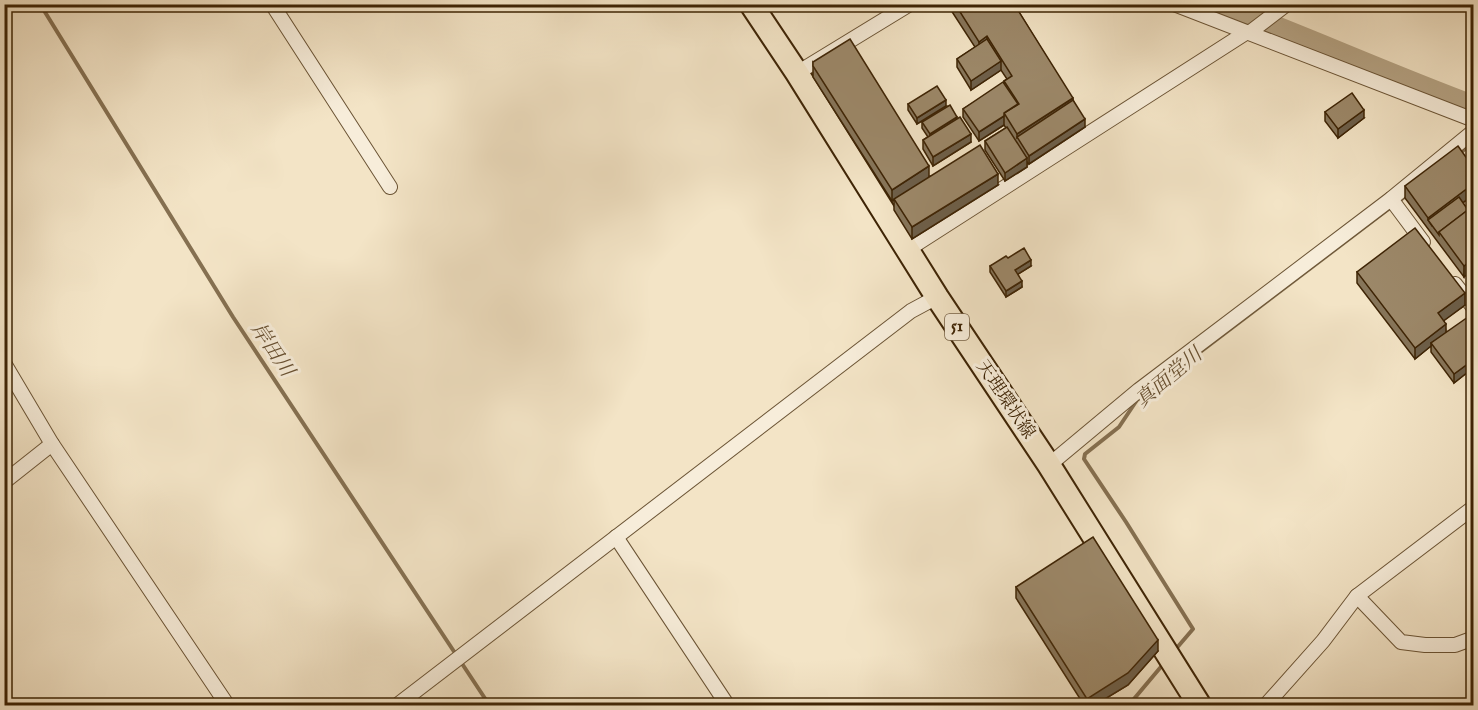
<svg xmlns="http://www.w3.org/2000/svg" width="1478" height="710" font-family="'IM FELL English','Noto Serif JP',serif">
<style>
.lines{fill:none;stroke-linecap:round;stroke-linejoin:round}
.stream{stroke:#857051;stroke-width:4}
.river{stroke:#b5a384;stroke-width:21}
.minor-casing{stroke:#6b5435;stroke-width:16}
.primary-casing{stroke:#3e2405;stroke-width:26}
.minor{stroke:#f7edda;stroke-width:14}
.primary{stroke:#f3e4c6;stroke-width:22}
.wall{fill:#86755a;stroke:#3e2405;stroke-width:1.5}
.shaded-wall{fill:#6d5f4a;stroke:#3e2405;stroke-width:1.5}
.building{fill:#9c8869;stroke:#3e2405;stroke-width:1.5}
.labels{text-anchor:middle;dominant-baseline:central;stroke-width:6;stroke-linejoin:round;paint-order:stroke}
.shield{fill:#f7edda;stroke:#766045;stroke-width:1.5}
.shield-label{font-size:16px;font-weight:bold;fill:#3e2405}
.street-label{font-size:18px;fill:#3e2405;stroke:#f7edda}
.water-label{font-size:20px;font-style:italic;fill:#685031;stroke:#f7edda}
</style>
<rect width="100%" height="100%" fill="#f3e4c6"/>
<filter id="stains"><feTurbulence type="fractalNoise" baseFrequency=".00333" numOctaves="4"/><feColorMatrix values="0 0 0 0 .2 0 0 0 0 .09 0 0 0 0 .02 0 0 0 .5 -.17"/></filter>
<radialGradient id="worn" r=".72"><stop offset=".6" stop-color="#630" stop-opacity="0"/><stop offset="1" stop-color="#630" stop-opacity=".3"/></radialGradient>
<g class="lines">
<g class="stream">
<path d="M40,4L233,317L490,706"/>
<path d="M1460,153L1474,142"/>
<path d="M1175,650L1193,629L1126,522L1084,459L1085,454L1119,427L1137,400L1407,195"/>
<path d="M1128,706L1165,662"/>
</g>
<path class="river" d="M1218,4C1304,36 1388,74 1474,106"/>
<defs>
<g id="minor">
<path d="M272,4L390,187"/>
<path d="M1174,4L1474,120"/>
<path d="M1249,33L1287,4"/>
<path d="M797,73L910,4"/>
<path d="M1391,199L1423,242"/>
<path d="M907,250L1247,32"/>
<path d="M1455,284L1474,308"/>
<path d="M4,363L52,444L228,706"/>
<path d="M1049,465L1139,390L1391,199L1474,131"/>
<path d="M4,482L52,444"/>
<path d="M616,537L728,706"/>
<path d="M1357,596L1401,642L1425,645H1455L1474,638"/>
<path d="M396,706L911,311L937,297"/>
<path d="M1265,706L1323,641L1357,596L1474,507"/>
</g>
<path id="primary" d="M751,4L797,73L937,297L1049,465L1200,706"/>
</defs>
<use href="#minor" class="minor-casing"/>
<use href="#primary" class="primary-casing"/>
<use href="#minor" class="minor"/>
<use href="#primary" class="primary"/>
</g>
<g class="wall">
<path d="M947,4H1014L1073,100L1085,127L1029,164L1027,162V167L1005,181L985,150V141L1006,128L1004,125L979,141L963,117V109L1004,84V81L1007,79L1001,70L971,90L957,67V59L975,47Z"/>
<path d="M813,62L929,176L998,185L912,239L894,210V200L892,201L813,77Z"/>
<path d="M908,104L946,106L917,124L908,110Z"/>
<path d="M1325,112L1364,118L1338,138L1325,121Z"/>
<path d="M957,119L971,142L933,166L923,149V140L928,137L922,128V122Z"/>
<path d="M1473,167V195L1463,203L1468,210L1464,277L1405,198V186Z"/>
<path d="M1008,258L1031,266L1018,274L1022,287L1006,297L990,272V266Z"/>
<path d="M1357,272L1465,305L1444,320L1446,332L1473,325V368L1454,383L1431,352V346L1415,359L1357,283Z"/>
<path d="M1016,587L1158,651L1128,685L1095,705H1084L1016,598Z"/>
</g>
<g class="shaded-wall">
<path d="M987,36V48L979,53V42Z"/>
<path d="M1001,61V70L971,90V81Z"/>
<path d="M1073,98V109L1017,138V134Z"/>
<path d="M946,100V106L917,124V118Z"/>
<path d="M1364,110V118L1338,138V129Z"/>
<path d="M1004,116V125L979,141V132Z"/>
<path d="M957,117V123L930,140V134Z"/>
<path d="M1085,119V127L1029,164V156Z"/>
<path d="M971,134V142L933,166V157Z"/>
<path d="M1027,158V167L1005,181V173Z"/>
<path d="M929,166V178L892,201V190Z"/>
<path d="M998,174V185L912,239V227Z"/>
<path d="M1473,184V195L1432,226L1428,220V218Z"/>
<path d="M1473,259V270L1464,277V266Z"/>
<path d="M1031,260V266L1015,276V270Z"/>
<path d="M1022,281V287L1006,297V291Z"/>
<path d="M1465,293V305L1438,325V313Z"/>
<path d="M1446,324V335L1431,343V346L1415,359V348Z"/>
<path d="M1473,360V368L1454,383V374Z"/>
<path d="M1158,640V651L1128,685L1095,705H1087V699Z"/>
</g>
<g class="building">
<path d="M955,4H1014L1073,98L1017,134L1004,113L1019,104L1004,81L1012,76L987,36L979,42Z"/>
<path d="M850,39L929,166L892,190L813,66V62Z"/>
<path d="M987,39L1001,61L971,81L957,59Z"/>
<path d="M1003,82L1018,104L1004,113V116L979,132L963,109Z"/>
<path d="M937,86L946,100L917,118L908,104Z"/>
<path d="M1352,93L1364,110L1338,129L1325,112Z"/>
<path d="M1073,100L1085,119L1029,156L1017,137Z"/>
<path d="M950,105L957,117L930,134L922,122Z"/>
<path d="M960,117L971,134L933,157L923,140Z"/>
<path d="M1007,127L1027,158L1005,173L985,141Z"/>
<path d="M980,145L998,174L912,227L894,199Z"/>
<path d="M1458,146L1473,167V184L1428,218L1405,186Z"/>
<path d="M1459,197L1468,210L1439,232V235L1428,220Z"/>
<path d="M1473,206V259L1464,266L1439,232Z"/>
<path d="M1415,228L1465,293L1438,313L1446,324L1415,348L1357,272Z"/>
<path d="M1024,248L1031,260L1015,270L1022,281L1006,291L990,266L1006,256L1008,258Z"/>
<path d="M1468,317L1473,325V360L1454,374L1431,343Z"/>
<path d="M1093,537L1158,640L1128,673L1087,699L1016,587Z"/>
</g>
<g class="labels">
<rect class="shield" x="945" y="314" width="24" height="26" rx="4.5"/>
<g class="shield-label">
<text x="957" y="327">51</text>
</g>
<g class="street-label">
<text transform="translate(1005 400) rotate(56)">天理環状線</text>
</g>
<g class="water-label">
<text transform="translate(272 350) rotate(56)">岸田川</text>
<text transform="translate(1169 378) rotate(-40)">真面堂川</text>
</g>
</g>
<rect width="1478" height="710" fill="none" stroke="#f3e4c6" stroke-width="24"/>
<rect x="6" y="6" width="1466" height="698" fill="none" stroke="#3e2405" stroke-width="3"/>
<rect x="12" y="12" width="1454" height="686" fill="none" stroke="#3e2405" stroke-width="1.5"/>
<rect width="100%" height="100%" filter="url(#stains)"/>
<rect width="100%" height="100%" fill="url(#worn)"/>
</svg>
